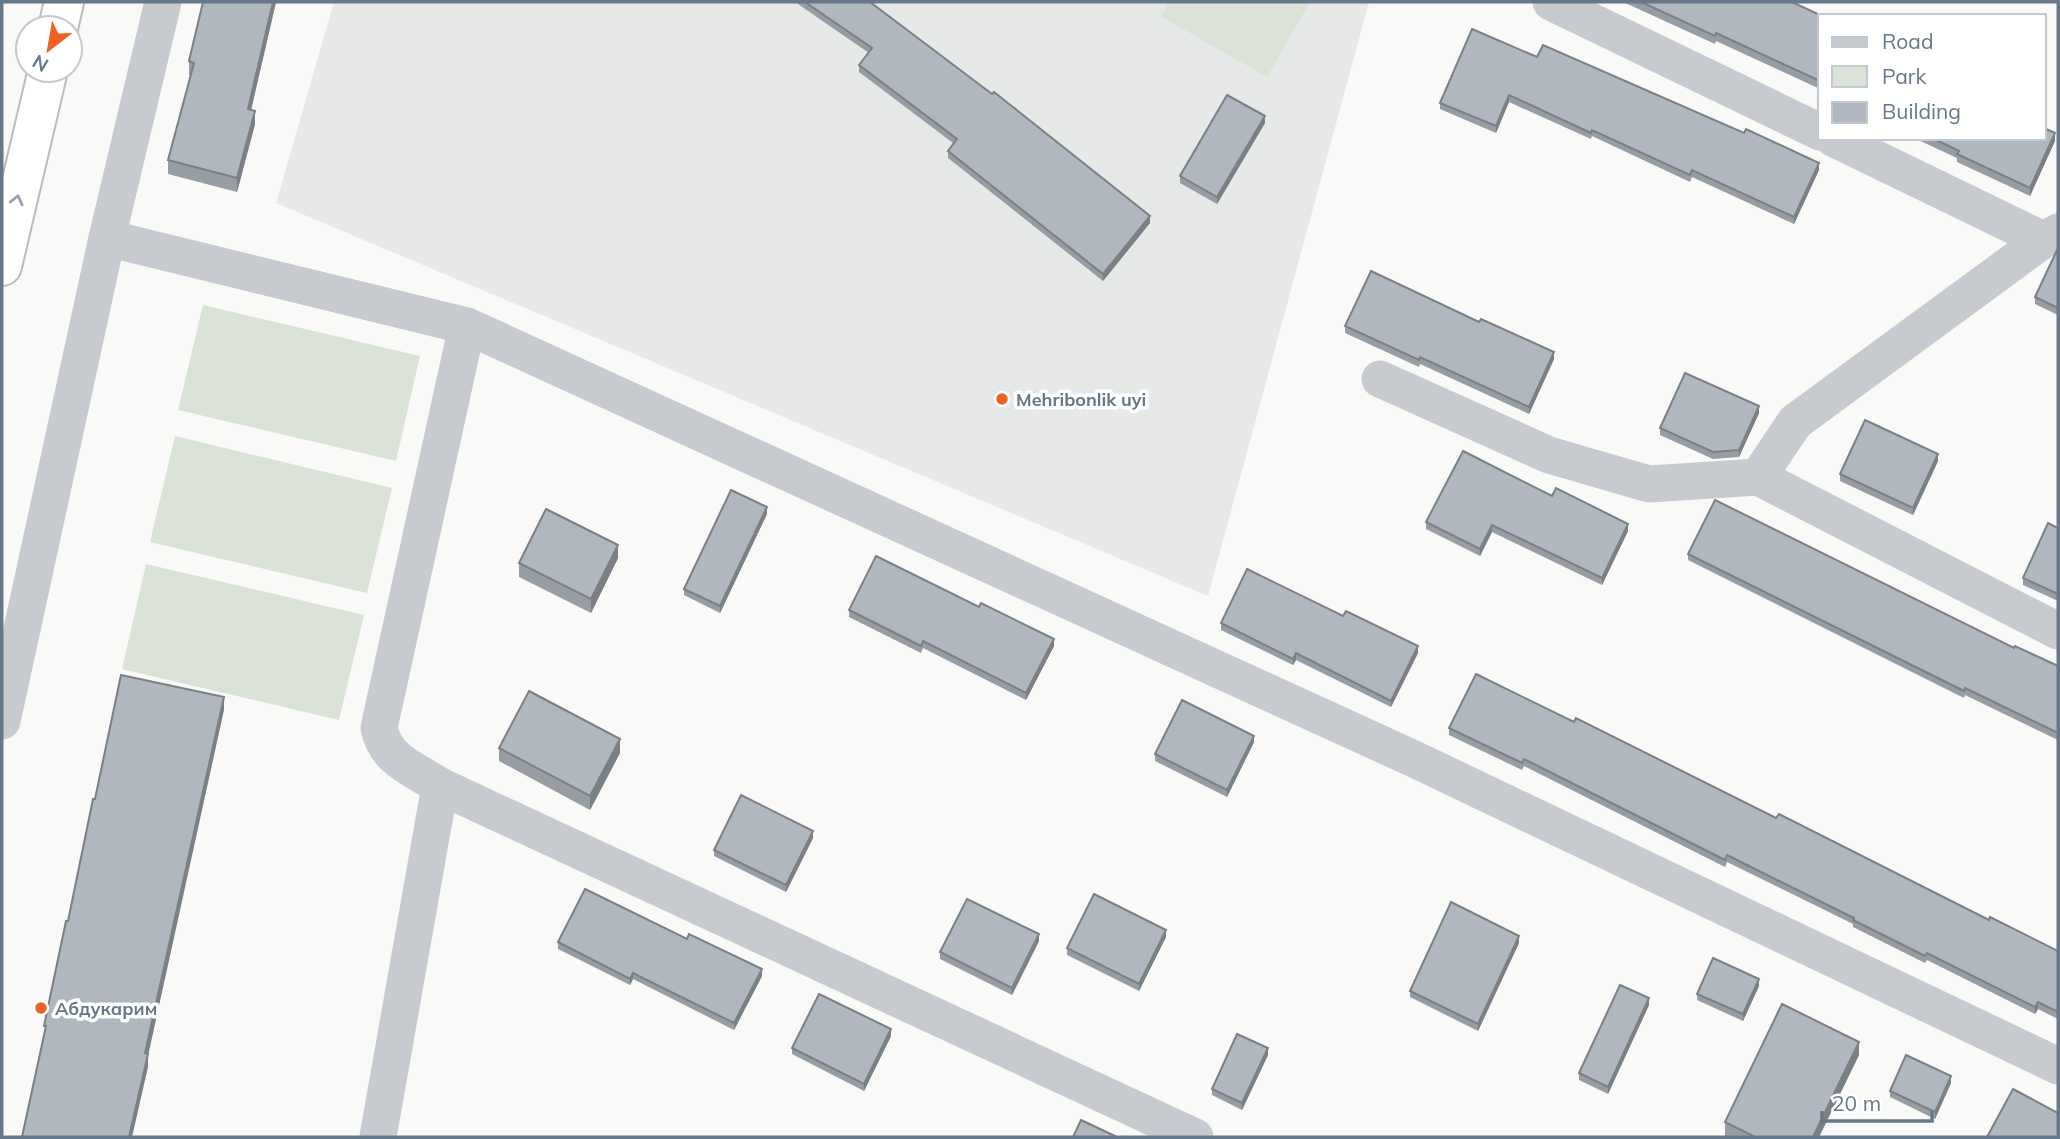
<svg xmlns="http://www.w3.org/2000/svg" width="2060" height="1139" font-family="Mulish,sans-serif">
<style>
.built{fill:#e7e8e8}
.green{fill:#dbe2d8}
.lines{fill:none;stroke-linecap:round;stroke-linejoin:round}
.highway-casing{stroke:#b9bdc0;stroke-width:42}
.minor{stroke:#c7cbcf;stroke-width:37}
.highway{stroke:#fff;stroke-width:38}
.wall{fill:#979da3}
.shaded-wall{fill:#7b8085}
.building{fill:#b0b7be;stroke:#7b8085;stroke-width:2}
.oneway{stroke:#95a0ad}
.poi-dot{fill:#ee6123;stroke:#fff;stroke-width:2.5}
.labels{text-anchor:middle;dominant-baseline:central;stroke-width:7;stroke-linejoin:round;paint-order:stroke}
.poi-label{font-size:18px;font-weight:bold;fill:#67788a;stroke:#fff;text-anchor:start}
</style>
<rect width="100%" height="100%" fill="#f9f9f7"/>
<path class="built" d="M334,2H1369L1208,596L276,203Z"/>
<g class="green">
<path d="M1169,2H1310L1267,77L1161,16Z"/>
<path d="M203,305L420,356L396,461L178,410Z"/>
<path d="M175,436L392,488L367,593L150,542Z"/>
<path d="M146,564L364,615L339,720L122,669Z"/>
</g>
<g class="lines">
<defs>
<g id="highway">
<path d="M58,28L64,2"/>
<path d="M2,266L48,70"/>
</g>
</defs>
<use href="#highway" class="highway-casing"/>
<g class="minor">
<path d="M163,2L107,238L467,326L1414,759L2058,1066"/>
<path d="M1551,2L1820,132"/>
<path d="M1833,138L2043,240"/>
<path d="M467,326L379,728C386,761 414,769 440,786L1195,1137"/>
<path d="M1380,379L1549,455L1649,484L1758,477L2058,631"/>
<path d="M1758,477L1795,422L2043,240L2058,232"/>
<path d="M2,721L107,238"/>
<path d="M378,1137L440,786"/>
</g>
<use href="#highway" class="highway"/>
</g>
<g class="wall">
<path d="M276,2L251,110L255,124L237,192L168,174V160L191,75H189V61Z"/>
<path d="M795,2H870L1150,223L1103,281L948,158V151L953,143L859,72V65L869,53Z"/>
<path d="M1623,2H1792L1820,16V89L1716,41L1715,44Z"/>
<path d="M1537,57L1819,170L1794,224L1692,177L1690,182L1592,136L1591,139L1509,102L1496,133L1440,109V103Z"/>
<path d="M1265,123L1217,204L1180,183V176Z"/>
<path d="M1914,138H2044L2055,141L2030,196L1957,162V158Z"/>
<path d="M2058,249V315L2035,304V297Z"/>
<path d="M1479,322L1554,359L1529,414L1420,364L1419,367L1345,333V326Z"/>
<path d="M1759,413L1739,457L1713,459L1660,435V428Z"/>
<path d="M1938,461L1913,515L1840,481V474Z"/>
<path d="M1552,496L1628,531L1602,585L1492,532L1480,556L1426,529V522Z"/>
<path d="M767,514L720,613L684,595V589Z"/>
<path d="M2058,528V601L2023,585V578Z"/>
<path d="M1688,554L2014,648L2058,666V740L1965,695L1964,698L1688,560Z"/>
<path d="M618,558L591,613L519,577V563Z"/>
<path d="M849,610L1054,646L1026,700L923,648L921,653L849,617Z"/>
<path d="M1221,623L1418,653L1391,707L1296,660L1293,665L1221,630Z"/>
<path d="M1574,722L1989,920L2058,951V1019L2038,1009L2035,1014L1927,960L1925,963L1853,927V924L1727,862L1725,867L1524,766L1522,770L1449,735V728Z"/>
<path d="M1254,742L1227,797L1155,761V754Z"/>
<path d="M499,748L620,753L590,810L499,761Z"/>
<path d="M813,838L786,892L714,856V850Z"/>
<path d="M1166,937L1139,991L1067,955V948Z"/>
<path d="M1039,941L1012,995L940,959V952Z"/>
<path d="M558,942L762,976L734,1030L633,979L630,985L558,949Z"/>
<path d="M1519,943L1478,1031L1410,997V991Z"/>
<path d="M1759,986L1743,1021L1697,1000V994Z"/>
<path d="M1649,1005L1608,1094L1579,1080V1073Z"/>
<path d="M891,1036L864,1091L792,1054V1048Z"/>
<path d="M1268,1055L1242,1110L1212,1095V1089Z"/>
<path d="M1859,1055L1819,1137H1728L1725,1136V1122Z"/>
<path d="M1951,1083L1935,1119L1890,1097V1091Z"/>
</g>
<g class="shaded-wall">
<path d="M273,2H276L248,123V109Z"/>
<path d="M1509,95V102L1496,133V126Z"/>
<path d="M255,111V124L237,192V178Z"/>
<path d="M1265,116V123L1217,204V197Z"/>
<path d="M2055,133V141L2030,196V188Z"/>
<path d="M1819,163V170L1794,224V217Z"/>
<path d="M1150,216V223L1103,281V274Z"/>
<path d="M1554,352V359L1529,414V407Z"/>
<path d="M1759,406V413L1739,457V450Z"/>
<path d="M1938,454V461L1913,515V508Z"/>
<path d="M767,507V514L720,613V606Z"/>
<path d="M1628,524V531L1602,585V578Z"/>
<path d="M1492,525V532L1480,556V549Z"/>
<path d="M618,545V558L591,613V599Z"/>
<path d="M1054,639V646L1026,700V693Z"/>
<path d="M1418,646V653L1391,707V701Z"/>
<path d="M1296,653V660L1293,665V659Z"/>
<path d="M224,697V710L148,1056V1067L132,1137H129L145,1053Z"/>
<path d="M1254,736V742L1227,797V790Z"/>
<path d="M620,739V753L590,810V796Z"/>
<path d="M813,831V838L786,892V885Z"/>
<path d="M1166,930V937L1139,991V984Z"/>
<path d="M1039,934V941L1012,995V988Z"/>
<path d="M1519,936V943L1478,1031V1024Z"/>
<path d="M762,969V976L734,1030V1023Z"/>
<path d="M633,973V979L630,985V979Z"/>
<path d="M1759,979V986L1743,1021V1014Z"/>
<path d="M1649,998V1005L1608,1094V1087Z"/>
<path d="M2038,1002V1009L2035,1014V1007Z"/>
<path d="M891,1029V1036L864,1091V1084Z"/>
<path d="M1859,1042V1055L1819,1137H1813Z"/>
<path d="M1268,1048V1055L1242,1110V1103Z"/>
<path d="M1951,1076V1083L1935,1119V1112Z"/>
</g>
<g class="building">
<path d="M203,2H273L248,109L255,111L237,178L168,160L194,63L189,61Z"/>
<path d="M805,2H870L992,94L994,92L1150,216L1103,274L948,151L957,139L859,65L872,48Z"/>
<path d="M1641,2H1792L1822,16H1820V81L1716,33L1715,36Z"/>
<path d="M1472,29L1537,57L1543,45L1744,133L1746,129L1819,163L1794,217L1692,170L1690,175L1592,130L1591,133L1509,95L1496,126L1440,103Z"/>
<path d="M1227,95L1265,116L1217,197L1180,176Z"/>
<path d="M2044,128L2055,133L2030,188L1957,154L1959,151L1932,138H2044Z"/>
<path d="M2058,249V308L2035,297L2057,250Z"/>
<path d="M1371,271L1479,322L1481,319L1554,352L1529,407L1420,357L1419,360L1345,326Z"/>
<path d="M1685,373L1759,406L1739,450L1713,452L1660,428Z"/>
<path d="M1865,420L1938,454L1913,508L1840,474Z"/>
<path d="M1463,451L1552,496L1556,488L1628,524L1602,578L1492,525L1480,549L1426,522Z"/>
<path d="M731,490L767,507L720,606L684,589Z"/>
<path d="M1715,500L2014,648L2015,646L2058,666V733L1965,688L1964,691L1688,554Z"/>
<path d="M546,509L618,545L591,599L519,563Z"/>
<path d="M2048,523L2058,528V594L2023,578Z"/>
<path d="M876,556L979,607L981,603L1054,639L1026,693L923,641L921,646L849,610Z"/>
<path d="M1247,569L1343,616L1346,611L1418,646L1391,701L1296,653L1293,659L1221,623Z"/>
<path d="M1476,674L1574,722L1576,718L1776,818L1779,814L1989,920L1990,917L2058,951V1012L2038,1002L2035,1007L1927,953L1925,956L1853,920L1854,918L1727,855L1725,860L1524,759L1522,763L1449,728Z"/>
<path d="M121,675L224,697L145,1053L148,1054L129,1137H22L46,1026H44L66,921H68L93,799H95Z"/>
<path d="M529,691L620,739L590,796L499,748Z"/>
<path d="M1182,700L1254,736L1227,790L1155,754Z"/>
<path d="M741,795L813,831L786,885L714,850Z"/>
<path d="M585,889L687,939L689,934L762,969L734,1023L633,973L630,979L558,942Z"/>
<path d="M1094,894L1166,930L1139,984L1067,948Z"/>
<path d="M967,899L1039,934L1012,988L940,952Z"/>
<path d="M1451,902L1519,936L1478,1024L1410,991Z"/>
<path d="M1713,958L1759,979L1743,1014L1697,994Z"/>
<path d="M1620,985L1649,998L1608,1087L1579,1073Z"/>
<path d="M819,994L891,1029L864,1084L792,1048Z"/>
<path d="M1782,1004L1859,1042L1813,1137H1755L1725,1122Z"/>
<path d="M1237,1034L1268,1048L1242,1103L1212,1089Z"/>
<path d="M1906,1055L1951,1076L1935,1112L1890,1091Z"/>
<path d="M2013,1089L2058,1113V1137H1987Z"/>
<path d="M1081,1120L1117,1137H1073Z"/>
</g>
<defs><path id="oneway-chevron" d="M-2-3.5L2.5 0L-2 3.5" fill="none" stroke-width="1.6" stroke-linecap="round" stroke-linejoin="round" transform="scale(1.75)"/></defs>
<use class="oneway" href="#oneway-chevron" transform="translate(17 200) rotate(-77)"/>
<g class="poi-dot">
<circle cx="1002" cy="399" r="7"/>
<circle cx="41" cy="1008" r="7"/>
</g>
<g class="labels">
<g class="poi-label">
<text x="1016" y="399">Mehribonlik uyi</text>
<text x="55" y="1008">Абдукарим</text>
</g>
</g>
<rect width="2060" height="1139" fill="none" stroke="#67788a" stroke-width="7"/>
<rect x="1818" y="14" width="228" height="126" fill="#ffffff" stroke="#c2c9d0" stroke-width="2"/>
<rect x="1832" y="37" width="35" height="10" fill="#c7cbcf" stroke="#c2c9d0" stroke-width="2"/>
<text x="1882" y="49" font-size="21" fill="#67788a">Road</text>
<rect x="1832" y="66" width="35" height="21" fill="#dbe2d8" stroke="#c2c9d0" stroke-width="2"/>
<text x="1882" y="84" font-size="21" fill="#67788a">Park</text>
<rect x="1832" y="102" width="35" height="21" fill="#b0b7be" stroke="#c2c9d0" stroke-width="2"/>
<text x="1882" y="119" font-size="21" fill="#67788a">Building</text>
<g transform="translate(49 49) rotate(211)"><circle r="33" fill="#ffffff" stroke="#c2c9d0" stroke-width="2"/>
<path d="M0-5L12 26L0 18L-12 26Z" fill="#ee6123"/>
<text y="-10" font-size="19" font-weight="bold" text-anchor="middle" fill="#67788a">N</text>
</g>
<path d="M1822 1111v10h110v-10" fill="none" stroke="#67788a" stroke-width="3.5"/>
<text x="1832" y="1111" font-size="21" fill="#67788a" stroke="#ffffff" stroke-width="5" paint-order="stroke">20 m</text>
</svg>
